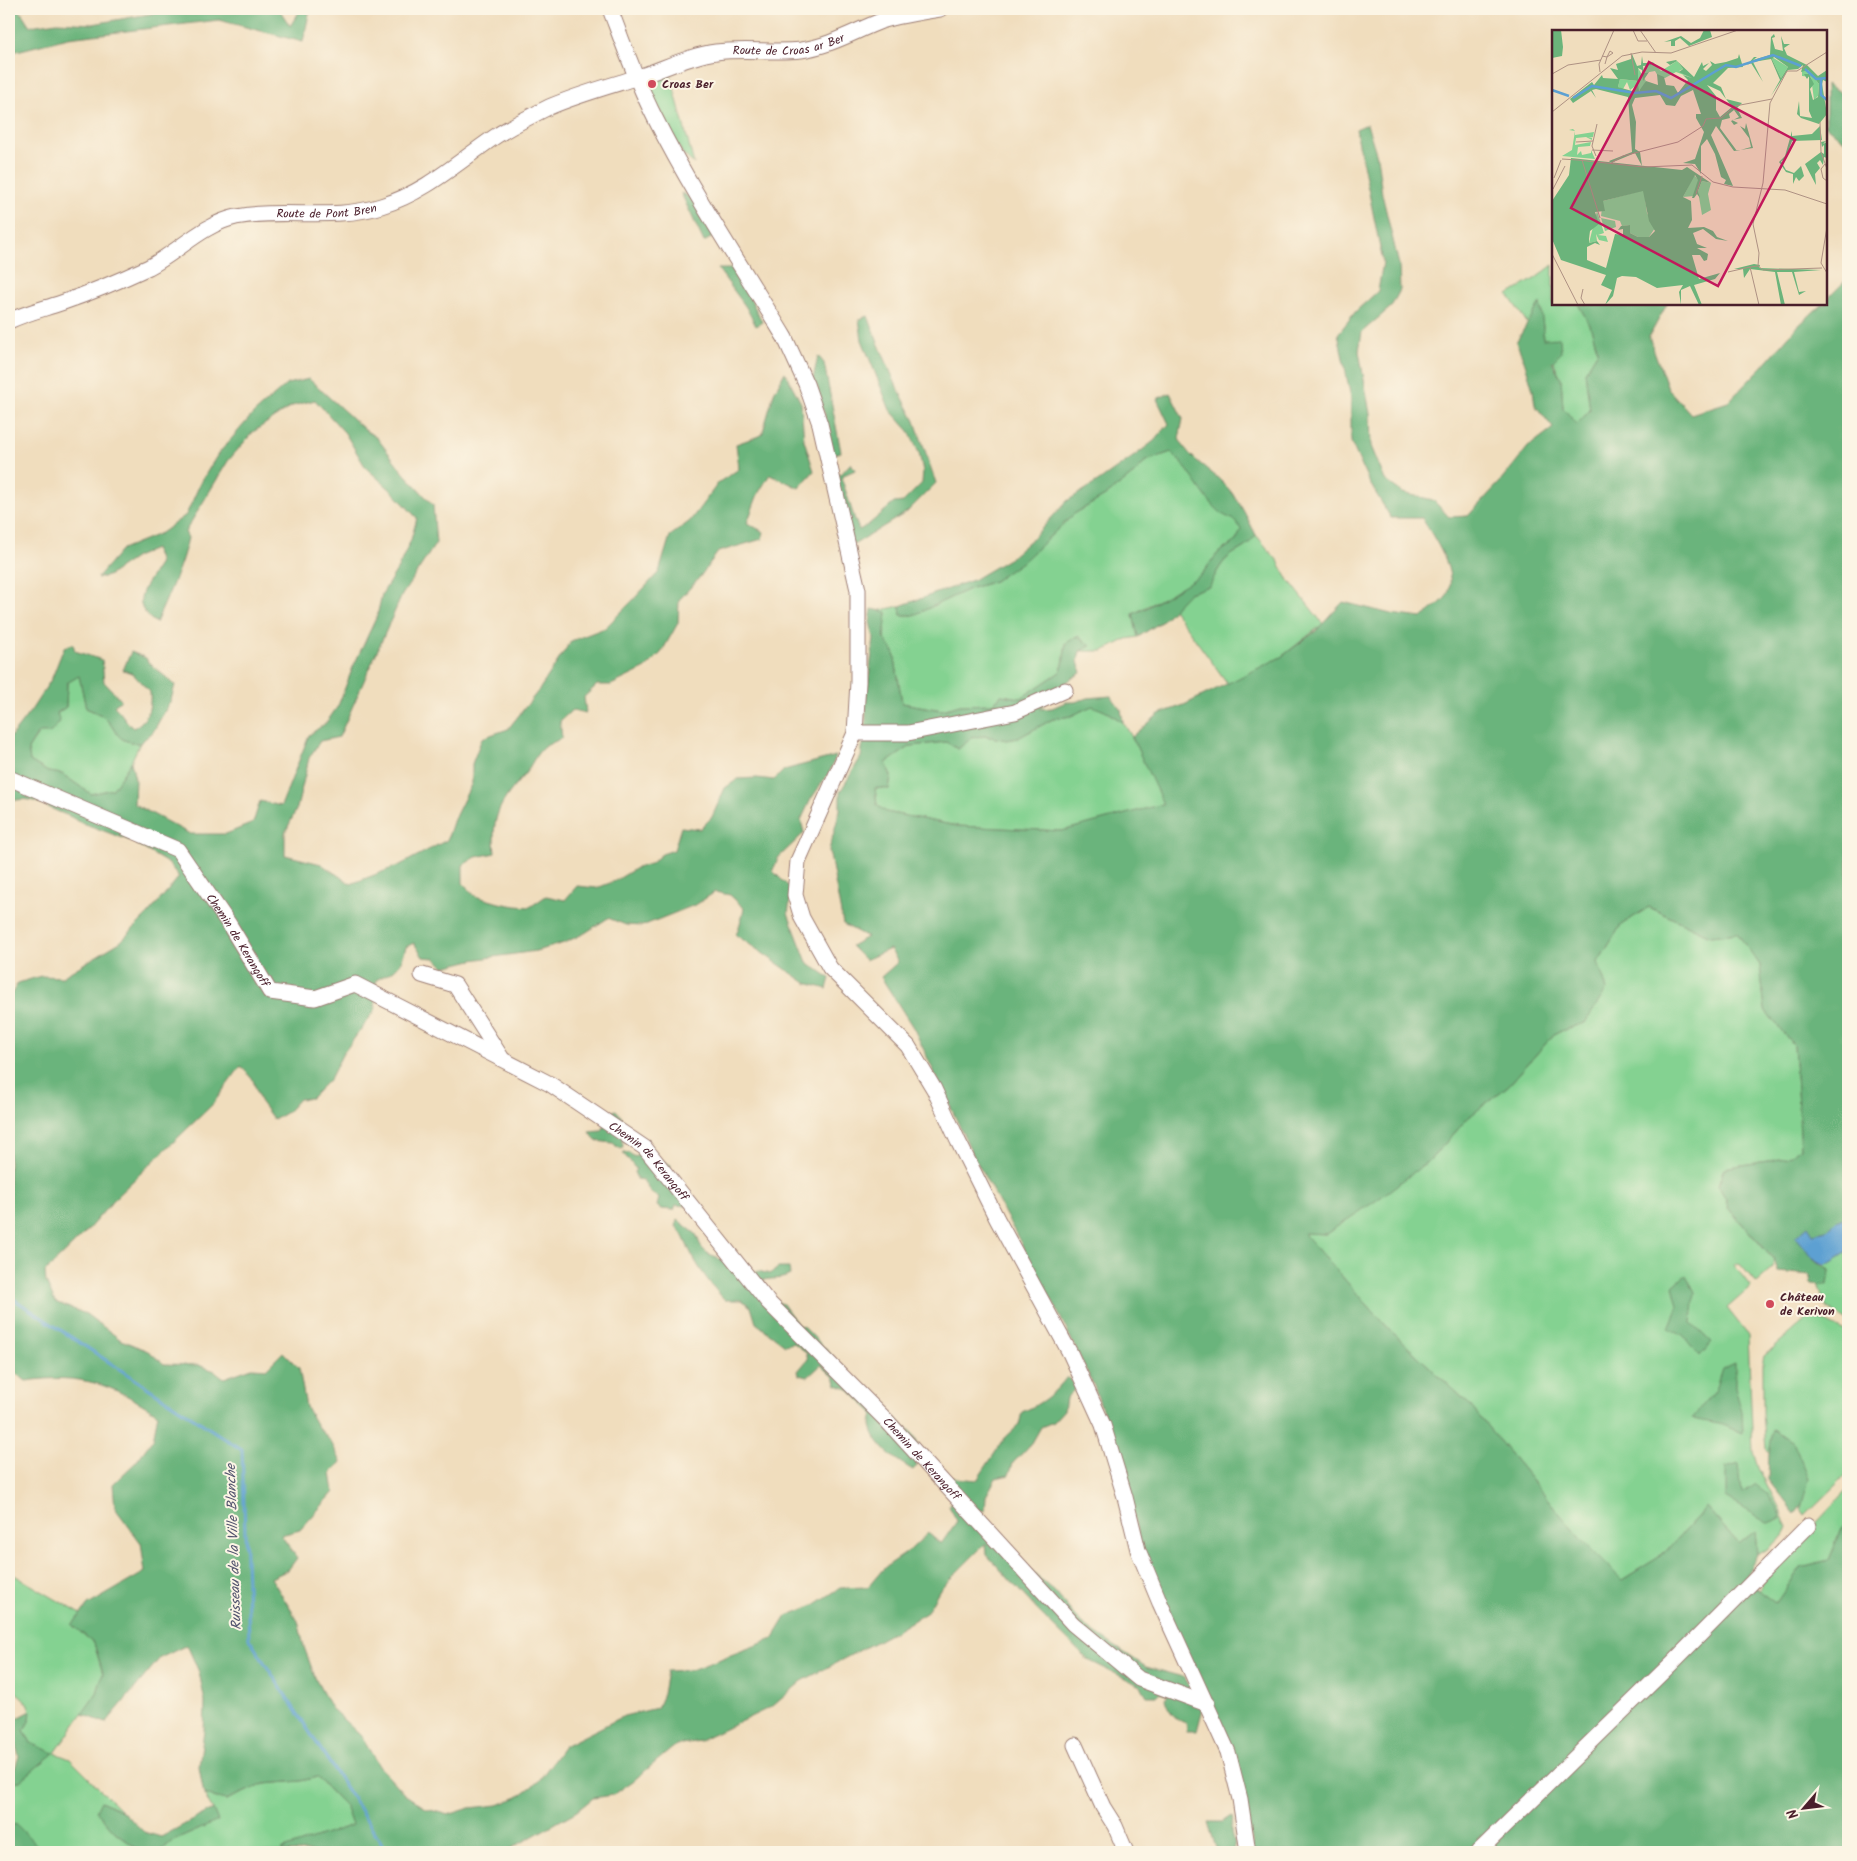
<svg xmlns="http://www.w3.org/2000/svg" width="1857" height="1861" font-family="Kalam,sans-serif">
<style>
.green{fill:#84d291;stroke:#67785e}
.forest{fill:#6bb47b;stroke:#5a6a53}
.water{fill:#5da0d2;stroke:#54607e}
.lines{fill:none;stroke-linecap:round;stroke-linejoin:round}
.stream{stroke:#5da0d2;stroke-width:3}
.minor-casing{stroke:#9d7e74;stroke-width:17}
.minor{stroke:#fff;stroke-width:15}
.poi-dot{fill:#d1495b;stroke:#fcf5e5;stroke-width:2}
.labels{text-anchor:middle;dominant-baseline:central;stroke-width:4;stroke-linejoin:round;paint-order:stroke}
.street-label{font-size:12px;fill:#4a1f2b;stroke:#fcf5e5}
.poi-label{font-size:12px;font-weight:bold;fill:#4a1f2b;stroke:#fcf5e5;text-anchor:start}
.water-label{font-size:14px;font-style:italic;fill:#52536e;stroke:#fcf5e5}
.inset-river{fill:none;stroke:#5da0d2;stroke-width:2.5}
.inset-road{fill:none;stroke:#ae9183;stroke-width:1}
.view{fill:#c2185b;fill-opacity:0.15;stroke:#c2185b;stroke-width:2.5}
.inset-edge{fill:none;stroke:#4a1f2b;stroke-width:2.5}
</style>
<rect width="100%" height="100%" fill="#fcf5e5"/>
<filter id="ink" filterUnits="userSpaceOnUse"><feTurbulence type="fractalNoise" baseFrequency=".02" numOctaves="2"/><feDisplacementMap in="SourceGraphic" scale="10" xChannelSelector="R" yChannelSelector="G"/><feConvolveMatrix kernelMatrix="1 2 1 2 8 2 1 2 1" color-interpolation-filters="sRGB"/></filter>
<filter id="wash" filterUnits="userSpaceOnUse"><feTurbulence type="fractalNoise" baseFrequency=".0096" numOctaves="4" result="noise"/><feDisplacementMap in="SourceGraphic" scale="20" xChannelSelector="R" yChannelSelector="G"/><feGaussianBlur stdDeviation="1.12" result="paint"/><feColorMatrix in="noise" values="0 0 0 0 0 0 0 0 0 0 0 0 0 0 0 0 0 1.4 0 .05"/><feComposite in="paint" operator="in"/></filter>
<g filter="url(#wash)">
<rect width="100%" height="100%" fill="#f0ddbd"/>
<g class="green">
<path d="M670,73L694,164L682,153L647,85L649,80Z"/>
<path d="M1553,265V304H1578L1590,325L1598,351L1585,372L1590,410L1577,425L1563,408L1561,378L1543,339V327L1539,304L1528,324L1508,295L1536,278Z"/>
<path d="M1171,452L1185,464L1222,514L1236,520L1242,530L1236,541L1218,553L1201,575L1183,587L1133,614L1138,637L1127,639L1103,651H1080L1090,646L1066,643L1063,665L1060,672L1021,698L1001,695L993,704L960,705L942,710L902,703L894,652L884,638L887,613L877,611L900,606L901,615H914L969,589L995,581L1044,542L1074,514L1105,496L1135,473L1146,461Z"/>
<path d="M1256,535L1278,561L1288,579L1323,624L1281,657L1228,684L1173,609L1189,593L1210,586C1215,575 1221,562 1231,555C1244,547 1246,548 1256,535Z"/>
<path d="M79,675L86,708C92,711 99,713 104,717C119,731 114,742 140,743L131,762L113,789L91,794L62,774L48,772L30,761L28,749C38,733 50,718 66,707L67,683Z"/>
<path d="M1092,705L1105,711L1123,722L1132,737L1164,804L1062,831L957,826L886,812L877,805L875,788L889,789L891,776L886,763L911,746L946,742L958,749L973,737L985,736L1007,740L1018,738L1053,719L1071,716Z"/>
<path d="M1649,907L1710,936L1737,933L1760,965L1765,1010L1794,1046L1801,1148L1786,1158L1724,1168L1718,1185L1726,1199L1728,1208L1774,1260L1773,1268L1756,1283L1739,1263L1734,1265L1751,1287L1727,1308L1748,1335L1753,1451L1758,1467L1788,1526C1782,1541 1772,1548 1757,1556L1755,1531L1739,1544L1706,1507L1664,1554L1622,1580L1579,1537L1468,1403L1390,1330L1302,1232L1326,1234L1430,1160L1469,1117L1509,1085L1555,1033L1585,1023L1598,962L1621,925Z"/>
<path d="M1848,1251V1322L1826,1307L1818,1284H1828L1830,1270L1825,1265Z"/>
<path d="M1813,1316L1848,1333V1473L1805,1515L1801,1509L1802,1505L1774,1429L1769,1453L1766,1448L1763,1414V1360L1764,1356L1808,1317Z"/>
<path d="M1848,1489V1522L1842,1528L1829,1560L1801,1567L1776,1603L1759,1591L1765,1578Z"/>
<path d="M9,1572L81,1614L72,1625L94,1643L103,1674L97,1693L55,1753L70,1759L122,1811L101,1801L114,1831L140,1851L139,1852H44L17,1825L9,1824V1793L12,1790L9,1782L20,1781L31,1743L24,1730C37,1708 27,1700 9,1687Z"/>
<path d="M317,1777L345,1806L352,1825L282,1850L283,1852H160L171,1842L200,1829L213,1809L204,1795L226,1800L264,1784L301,1781Z"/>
</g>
<g class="forest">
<path d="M9,9H19L30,26L57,22L93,24L178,9H279L290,26L301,9H310L303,42L219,20L68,38L9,53Z"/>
<path d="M1826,84L1832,89L1848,96V144L1826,126Z"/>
<path d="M1367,124L1377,156L1382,194L1399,265L1400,290L1391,307L1362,332L1359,351L1370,414L1371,446L1385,480L1403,493L1433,500L1449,517L1468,516L1500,482L1528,447L1553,428L1535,405L1533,390L1524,360L1516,342L1540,303L1543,327V339L1560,338L1561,353L1552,362L1561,378L1563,408L1577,424L1590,410L1585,372L1598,351L1590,325L1578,304H1667L1649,337L1668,389L1691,414L1728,402L1763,366L1796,328L1822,304H1826V300L1848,278V1216L1836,1221L1827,1231L1813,1234V1258L1830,1270L1828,1285L1811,1284L1810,1275L1778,1272L1774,1259L1728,1208L1726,1199L1718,1185L1724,1168L1786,1158L1801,1148L1794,1046L1765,1010L1760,965L1737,933L1710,936L1649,907L1621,925L1598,962L1607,989L1585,1023L1555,1033L1509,1085L1469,1117L1430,1160L1377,1200L1326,1234L1303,1233L1390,1330L1468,1403L1579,1537L1622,1580L1664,1554L1706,1507L1739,1544L1755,1531L1757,1556L1744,1579L1776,1603L1801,1567L1829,1560L1842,1528L1848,1522V1852H1253L1243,1797L1142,1550L1115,1446L1094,1386L1053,1302L974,1157L914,1029L881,977L898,962L890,949L865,960L851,946L867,937L843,924L829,850L840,810V792L861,757L866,720V700L874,638L870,622L872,609L887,612L884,638L894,652L902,703L942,710L960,705L993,704L1001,695L1021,698L1060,672L1063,665L1066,643L1078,636L1091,646L1080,651L1078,661L1081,673C1064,682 1052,694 1040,709L1052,708L1066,702H1075L1088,698L1111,696L1121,709L1123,722L1105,711L1092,706L1071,716L1053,719L1018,738L1007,740L985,736L973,737L958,749L946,742L911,746L886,763L891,776L889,789L875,788L877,805L886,812L957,826L1062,831L1163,804L1132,737L1159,714L1184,705L1281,657L1316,631L1343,602L1391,614L1422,618C1429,611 1440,605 1446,597C1461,575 1433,537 1422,518H1391L1368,480L1351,442V398L1338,334L1356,311L1378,291L1383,262L1356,129Z"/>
<path d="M681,193L693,199L699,213L714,236L704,242Z"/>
<path d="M718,269H736L762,322L756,326L746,307Z"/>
<path d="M868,316L877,340L897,387L915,421L936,483L907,512L855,544L850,541L836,476L843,472L851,463L855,470L844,475L842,480C848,497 852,513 859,530L868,525L894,503L903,502L922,483L923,471L919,453L909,431L890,410L862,340L859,319Z"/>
<path d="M818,356L824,363L841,452L831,455L823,422L825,415L818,398V389L813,379Z"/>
<path d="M785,372L801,403L804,440L814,471L799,488L770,474L758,494L747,523L764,532L762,539L718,552L699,578L679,600L678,623L661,653L646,668L611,685H597L584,697L586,713L572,710L560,721L562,738C556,741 549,744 544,747C535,754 531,767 524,775C500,803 491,815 495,853L476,857L463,865V883L475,896L499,903L516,906L530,907L546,896L565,900L577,886L597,888L615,881L636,868L650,864L662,854L674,850L681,827L700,829L712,817L725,788L738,779L757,778L774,780L784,770L836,756L830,771L811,799L801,820L804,833L778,858L773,871L790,888V901L788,913L807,962L830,978L827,989L806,983L736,935L741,921L744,908L730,895L715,892L697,904L642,926L626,925L608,918L585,933L564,943L536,951L472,960L444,967L435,958L423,957L414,943L406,947C399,970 397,969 376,980L375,1010L342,1055L330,1079L311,1098L299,1099L287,1112L274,1120L260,1101L253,1080L241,1066L212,1105L118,1195L85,1233L45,1272L46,1282L55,1302L86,1314L121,1340L148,1351L164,1364L198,1365L215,1371L224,1378L252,1368L266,1369L283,1352L299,1368L306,1407L317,1426L331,1442L341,1462L331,1473L334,1492L300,1530L281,1535L297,1558L288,1570L271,1578L298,1621L304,1647L316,1680L331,1708L361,1736L379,1766L404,1794L427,1809L448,1815L470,1808L498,1805L518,1797L538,1782L564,1746L624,1716L657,1708L663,1694L667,1671L691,1670L773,1639L787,1616L814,1605L840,1588L868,1587L884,1568L909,1551L928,1533L941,1544L957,1521L949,1506L953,1501L946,1477L977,1480L1005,1438L1019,1425L1022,1412C1041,1404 1055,1393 1067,1377L1077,1387L1066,1398L1064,1410L1053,1422L1041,1427L1032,1443L1013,1463L1009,1475L996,1478L986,1496L985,1511L976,1509L1035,1575L1055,1592L1078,1620L1092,1631L1146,1667L1183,1677L1190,1686L1188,1692L1203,1708L1197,1731H1187L1186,1723C1175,1720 1168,1710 1165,1699L1167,1694L1160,1692L1156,1696H1147L1141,1686L1088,1660L1039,1612L987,1555L986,1543L940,1589L926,1613L894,1632L802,1681L773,1706L700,1741L676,1745L633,1781L613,1795L593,1798L577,1811L505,1852H283L281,1850L352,1825L345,1806L317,1777L301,1781L264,1784L226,1800L204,1795L199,1767L204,1731L205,1702L199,1672L187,1645L160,1658L106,1723L82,1714L97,1693L103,1673L94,1643L72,1625L88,1605L145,1572L141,1543L115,1508L113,1484L136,1462L153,1439L158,1414C112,1384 81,1373 26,1381L14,1372H9V998L18,983L41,976L62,977L120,942L149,913L179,877L169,864L131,841L77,821C71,816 66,815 59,812C40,804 30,795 9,802V739L32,709L52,678L64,647L73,644L75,651L102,660L104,682L121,700L114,706C123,714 125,721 133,728C148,720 151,709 150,692L132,673L123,670L131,652L146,658L148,662L175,685L171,700L153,732L140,743C114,742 119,731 104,717C99,713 92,711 86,708L79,676L67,683L66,707L57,713L60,722L50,733H38L28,749L30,761L48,772L62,774L91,794L113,789L131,762L135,779L134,804L190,834H226L253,823L260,801L281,806L309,735L326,723L338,706L353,667L377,616L382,594L398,568L411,540L417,518L392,491L366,468L345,433L315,400L292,406L253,432L228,461L185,532L188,538C181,568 168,595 156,623C127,603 146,586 160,563L155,549L136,557L108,576L97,578L122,549L161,533L186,515L201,482L218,454L253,414L287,384L309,379L365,430L377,438L404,473L433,505L436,543L402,595L339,737L320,741L309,758L297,808L285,833V855L321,864L351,884L400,865L447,840L454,819L472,783V764L482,738L508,729L539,690L571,641L605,628L633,600L659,572L670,536L690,521L719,482L739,469L736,444L762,435L774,393Z"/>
<path d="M1170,393L1183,419L1179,439C1191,461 1209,468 1225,485C1239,499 1247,518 1256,535C1246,548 1244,547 1231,555C1221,562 1215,575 1210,586L1189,593L1161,622L1138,637L1133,614L1148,607L1201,575L1218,553L1236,541L1241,530C1234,515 1231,521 1221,513C1201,496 1191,469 1171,452L1146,461L1135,473L1105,496L1074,514L1026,559L995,581L969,589L914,615H901L900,606L973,580L1010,558L1032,539L1067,501L1099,481L1137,454L1154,441L1169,424L1157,399Z"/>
<path d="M590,1102L597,1103L607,1114L616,1110C623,1117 625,1126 631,1133C639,1144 658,1160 671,1165L670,1170L687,1206L676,1205L674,1210L661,1209L657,1206L659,1198L651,1193L643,1180L637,1179L634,1172L636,1169L623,1153H629L635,1157L638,1155V1148L621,1139L623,1145L622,1149L617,1147L613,1143L596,1141L590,1132L602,1131L605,1125Z"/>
<path d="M678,1220L696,1234L701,1247L709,1255L733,1264L751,1275L758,1271L770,1274L778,1268H789L790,1275C781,1280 773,1278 763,1280C764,1291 772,1301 783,1304L798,1325L804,1327L888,1412L914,1435L922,1453L915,1458L917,1466L913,1470C897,1461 874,1445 871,1425C871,1421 873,1416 873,1413L848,1389L837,1385L834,1377L821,1365L808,1377L799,1375L798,1371L808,1359L806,1352L794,1343L785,1345L756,1323L751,1307L742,1300H725C711,1286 696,1265 688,1247C683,1237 684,1236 676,1226Z"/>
<path d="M1686,1275L1695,1292L1692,1323L1712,1342L1700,1356L1683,1336L1669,1328L1678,1306L1673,1286Z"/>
<path d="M1735,1363V1388L1742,1412L1743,1433L1719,1424L1692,1419L1715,1390L1722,1369Z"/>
<path d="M1773,1429L1794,1443L1809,1479L1802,1505L1795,1514L1768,1480L1769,1453Z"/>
<path d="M1739,1464L1742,1493L1755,1484L1768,1494L1782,1518L1769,1523L1726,1498V1468Z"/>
<path d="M31,1711L30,1720L24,1730L31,1743L54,1753L20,1781L9,1782V1772L14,1771L19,1756L14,1740H9V1726L16,1719Z"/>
<path d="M101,1801L122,1811L144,1832L161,1837L213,1809L218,1821L171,1842L160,1852H139L140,1851L114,1831L96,1811Z"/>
<path d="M1232,1816C1234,1823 1231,1823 1231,1829C1230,1837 1236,1841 1233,1851L1223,1852L1216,1848L1208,1822H1223Z"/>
<path d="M9,1824L17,1825L44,1852H9Z"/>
</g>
<path class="water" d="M1848,1216V1251L1825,1265L1813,1258L1795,1237L1808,1226L1813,1234L1827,1231L1836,1221Z"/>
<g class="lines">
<path class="stream" d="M9,1296L242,1450L249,1639L381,1842L385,1852"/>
</g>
</g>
<g filter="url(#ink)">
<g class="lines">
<defs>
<g id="minor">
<path d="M610,9C624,46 637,83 655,118C693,194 741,265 785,338L806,384L820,424L858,590V682L855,733L798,861L795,895L802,918L830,968L908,1046L934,1089L958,1141L997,1219L1070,1353L1103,1425L1125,1497L1138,1550L1160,1603L1228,1752L1240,1799L1248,1852"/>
<path id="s1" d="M9,321C26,313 43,309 61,303C90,293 121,280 149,267C178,252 203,224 236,217C284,208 334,221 381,206C425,193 459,161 496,136C513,125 531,116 549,107C577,95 606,87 635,78C662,70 687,56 716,52C744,48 773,53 801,50C830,46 855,31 881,21C900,15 920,12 940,9"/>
<path d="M855,733H908L1015,712L1065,690"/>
<path id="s2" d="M9,778L178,850L229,924L270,992L315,998L355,984L550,1084L645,1148L768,1302L887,1421L1073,1624L1139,1679L1207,1704"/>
<path d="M422,975L455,985L501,1057"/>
<path d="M1075,1745L1103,1807L1115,1826L1126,1852"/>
<path d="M1478,1852L1672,1663L1808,1526"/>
</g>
</defs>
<use href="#minor" class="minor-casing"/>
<use href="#minor" class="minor"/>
</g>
</g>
<g class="poi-dot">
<circle cx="652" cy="84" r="5"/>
<circle cx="1770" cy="1304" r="5"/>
</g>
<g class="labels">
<g class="street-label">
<text stroke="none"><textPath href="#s1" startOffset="842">Route de Croas ar Ber</textPath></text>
<text stroke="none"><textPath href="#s1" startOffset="342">Route de Pont Bren</textPath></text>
<text stroke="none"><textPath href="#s2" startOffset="292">Chemin de Kerangoff</textPath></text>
<text stroke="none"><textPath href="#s2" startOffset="786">Chemin de Kerangoff</textPath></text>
<text stroke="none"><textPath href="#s2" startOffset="1191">Chemin de Kerangoff</textPath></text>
</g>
<g class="poi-label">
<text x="662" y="84">Croas Ber</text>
<text x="1780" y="1297">Château<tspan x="1780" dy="14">de Kerivon</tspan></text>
</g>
<g class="water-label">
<text transform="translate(234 1547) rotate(-92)">Ruisseau de la Ville Blanche</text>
</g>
</g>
<g transform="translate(1552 30)">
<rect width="275" height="275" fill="#f0ddbd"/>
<path d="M220,27L236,37L229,48L220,29ZM125,31L131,39L127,41L140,48L124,42L113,48H107L103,41L92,43L93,35L101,32L109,41ZM86,38L94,51L90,60L85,61L86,54L78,60L75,52L71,59L66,57L68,49L86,51ZM250,38L256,40L267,54L266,66L262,70L259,47L250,46ZM21,99L23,101V105L42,102L41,107L36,108H40V110L34,107L24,108L23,115L39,112L38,116L26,117L25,125L29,121L30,125L39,123V120L43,129L10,126L20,120L23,101L17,100ZM142,145L147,150L142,166L131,167ZM150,151L159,153L156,164L159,180L150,185L146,161ZM92,160L95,183L103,198L97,207H86L78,203V195L70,196L68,191L49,186L51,171ZM45,181L52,203L46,205L54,206L56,212L47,210L44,204L45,211L37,213ZM49,188L63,191L64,197L53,201Z" fill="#84d291"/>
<path d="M0,0H9L11,17L10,26L0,28ZM152,0H158L160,7L137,16L128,8L123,11V16H119V11L112,12L129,6L139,13L148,8ZM222,4L223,7L220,8L223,19L231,21L229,6L232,14H238L232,18L235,25L255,35L266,46L275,40V52L271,50L270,54L275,84L267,94L249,88L245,84L247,71L248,86L260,88L257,81V46L255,49L252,44H257L262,54L258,59L261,70L266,67L267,54L256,40L249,42L251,35L246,39L236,40L219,66L228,50L219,29L201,32L211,52L199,33L195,35L202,27H205L201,30L218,25L219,7ZM222,27L236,37L229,48L220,29ZM80,24L85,36L89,35L90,26L91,33H99V26V35L91,36L92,43L97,42L91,51L90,40L86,38V51L68,49L66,57L80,61L86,54L87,61L94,51L106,55L105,44L112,47L114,55L122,56L126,63L136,50L131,45L140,48L127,42L131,39L125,31L118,35L114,32L124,30L142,47L150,32L151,36L157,33L151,39L154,41L160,35L158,31L163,34L174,32L186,28L187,24L191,37L176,38L161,53L169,57L174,69L190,73L185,78L190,88L180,90L186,93L182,95L179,91L187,87L182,80L177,84L178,88L170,90L168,98L185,121L199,117L197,108L188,96L193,99L194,93L201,118L182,121L164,96L159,105L181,156L172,154L174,150L169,147L163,124L155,109L149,116V144L143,134L131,133L143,129L152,102L144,88V84H149L141,60L129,66L123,76L114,75L108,65L83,68L80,75L84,92L83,119L88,122L90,136L83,123L59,133L57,131L80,122L76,67L44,59L40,60L44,68L39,61L21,73L18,69L40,52L42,55L50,45L51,48L66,49L58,38L66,40L64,34L79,29ZM155,55L168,61L180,77L168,87L164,80V66ZM268,96L270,110L240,111L233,130L229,131L234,140L242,143L249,136L252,146L247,151L244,147L241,154V144L234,142L227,132L233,126L240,101V106L260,104ZM274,111L271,114L275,112V128L272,127L271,135L268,130L265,133L268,138L263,144L264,155L253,134L269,122L272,124V115L270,117L269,112ZM19,128L130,140L135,137L159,153L150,151L146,161L148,168L145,164L142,168H140L146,150L143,145L131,167L139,171L140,190L136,198L152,197L161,201L165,207L176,211L164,209L151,199L141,203L145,214L155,218H145L156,224L155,230L152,231L148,225H140L147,249L168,243L163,249L142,255L150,275H147L138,256L129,260V275L127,262L131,255L105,258L84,247L70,246L65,248L61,266L53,275L60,260L49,255L54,245L9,230L0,209V171L17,145ZM91,161L97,191L103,201L97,207H86L78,203V195L69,196L66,200L71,199V205L63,204L54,238L35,230V217L43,213L48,215L45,211L37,213V209L38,201L47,194L43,182L53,181L51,171ZM202,234L208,235L207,238L269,240L242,242L247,262L254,261L247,265L240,242H225L233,275H229L223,242L198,239L192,248L191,239H182Z" fill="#6bb47b" fill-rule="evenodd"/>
<path class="inset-river" d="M253,39L264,49L275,48M269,48V65L275,70M0,60L17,66M21,68L40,56L83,63L104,61L119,68L174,35L184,37L221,25L249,36"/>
<path class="inset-road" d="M81,0L86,11H95M88,0L104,23M79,23L83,45M50,26L55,27L61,23L58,21L55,27L53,34M48,42L47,34L62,0M0,44L16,35L49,30M0,82L70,26L90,22L119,23L186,0M268,92L269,122L275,139M24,112L41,111M40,120L61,121M44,126L40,116L45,94M10,129L26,130M26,130L92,137L140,135L161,152L181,157L233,160L275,174M30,130L48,188M59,133L71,126L126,112L151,96L154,89L169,88L183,76L220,69M273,134L269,139L271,148L275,151M2,148L9,130M1,159L13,136M144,164L150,146M275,197L269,233L275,243M0,224L26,275M206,236L207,223L201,194L211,153L218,73L235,41H245L275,22M176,242L198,237M31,259L29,268L33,275M207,275L198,237L206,236L211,240L270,238"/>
<path class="view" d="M97,32L243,110L166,256L19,178Z"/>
<rect width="275" height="275" class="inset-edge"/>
</g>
<rect width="1857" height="1861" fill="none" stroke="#fcf5e5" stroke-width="30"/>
<g transform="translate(1804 1808) rotate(242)" stroke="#fcf5e5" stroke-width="4" paint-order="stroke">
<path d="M0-4L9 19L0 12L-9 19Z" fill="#4a1f2b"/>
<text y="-8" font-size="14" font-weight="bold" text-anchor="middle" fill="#4a1f2b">N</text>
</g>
</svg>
